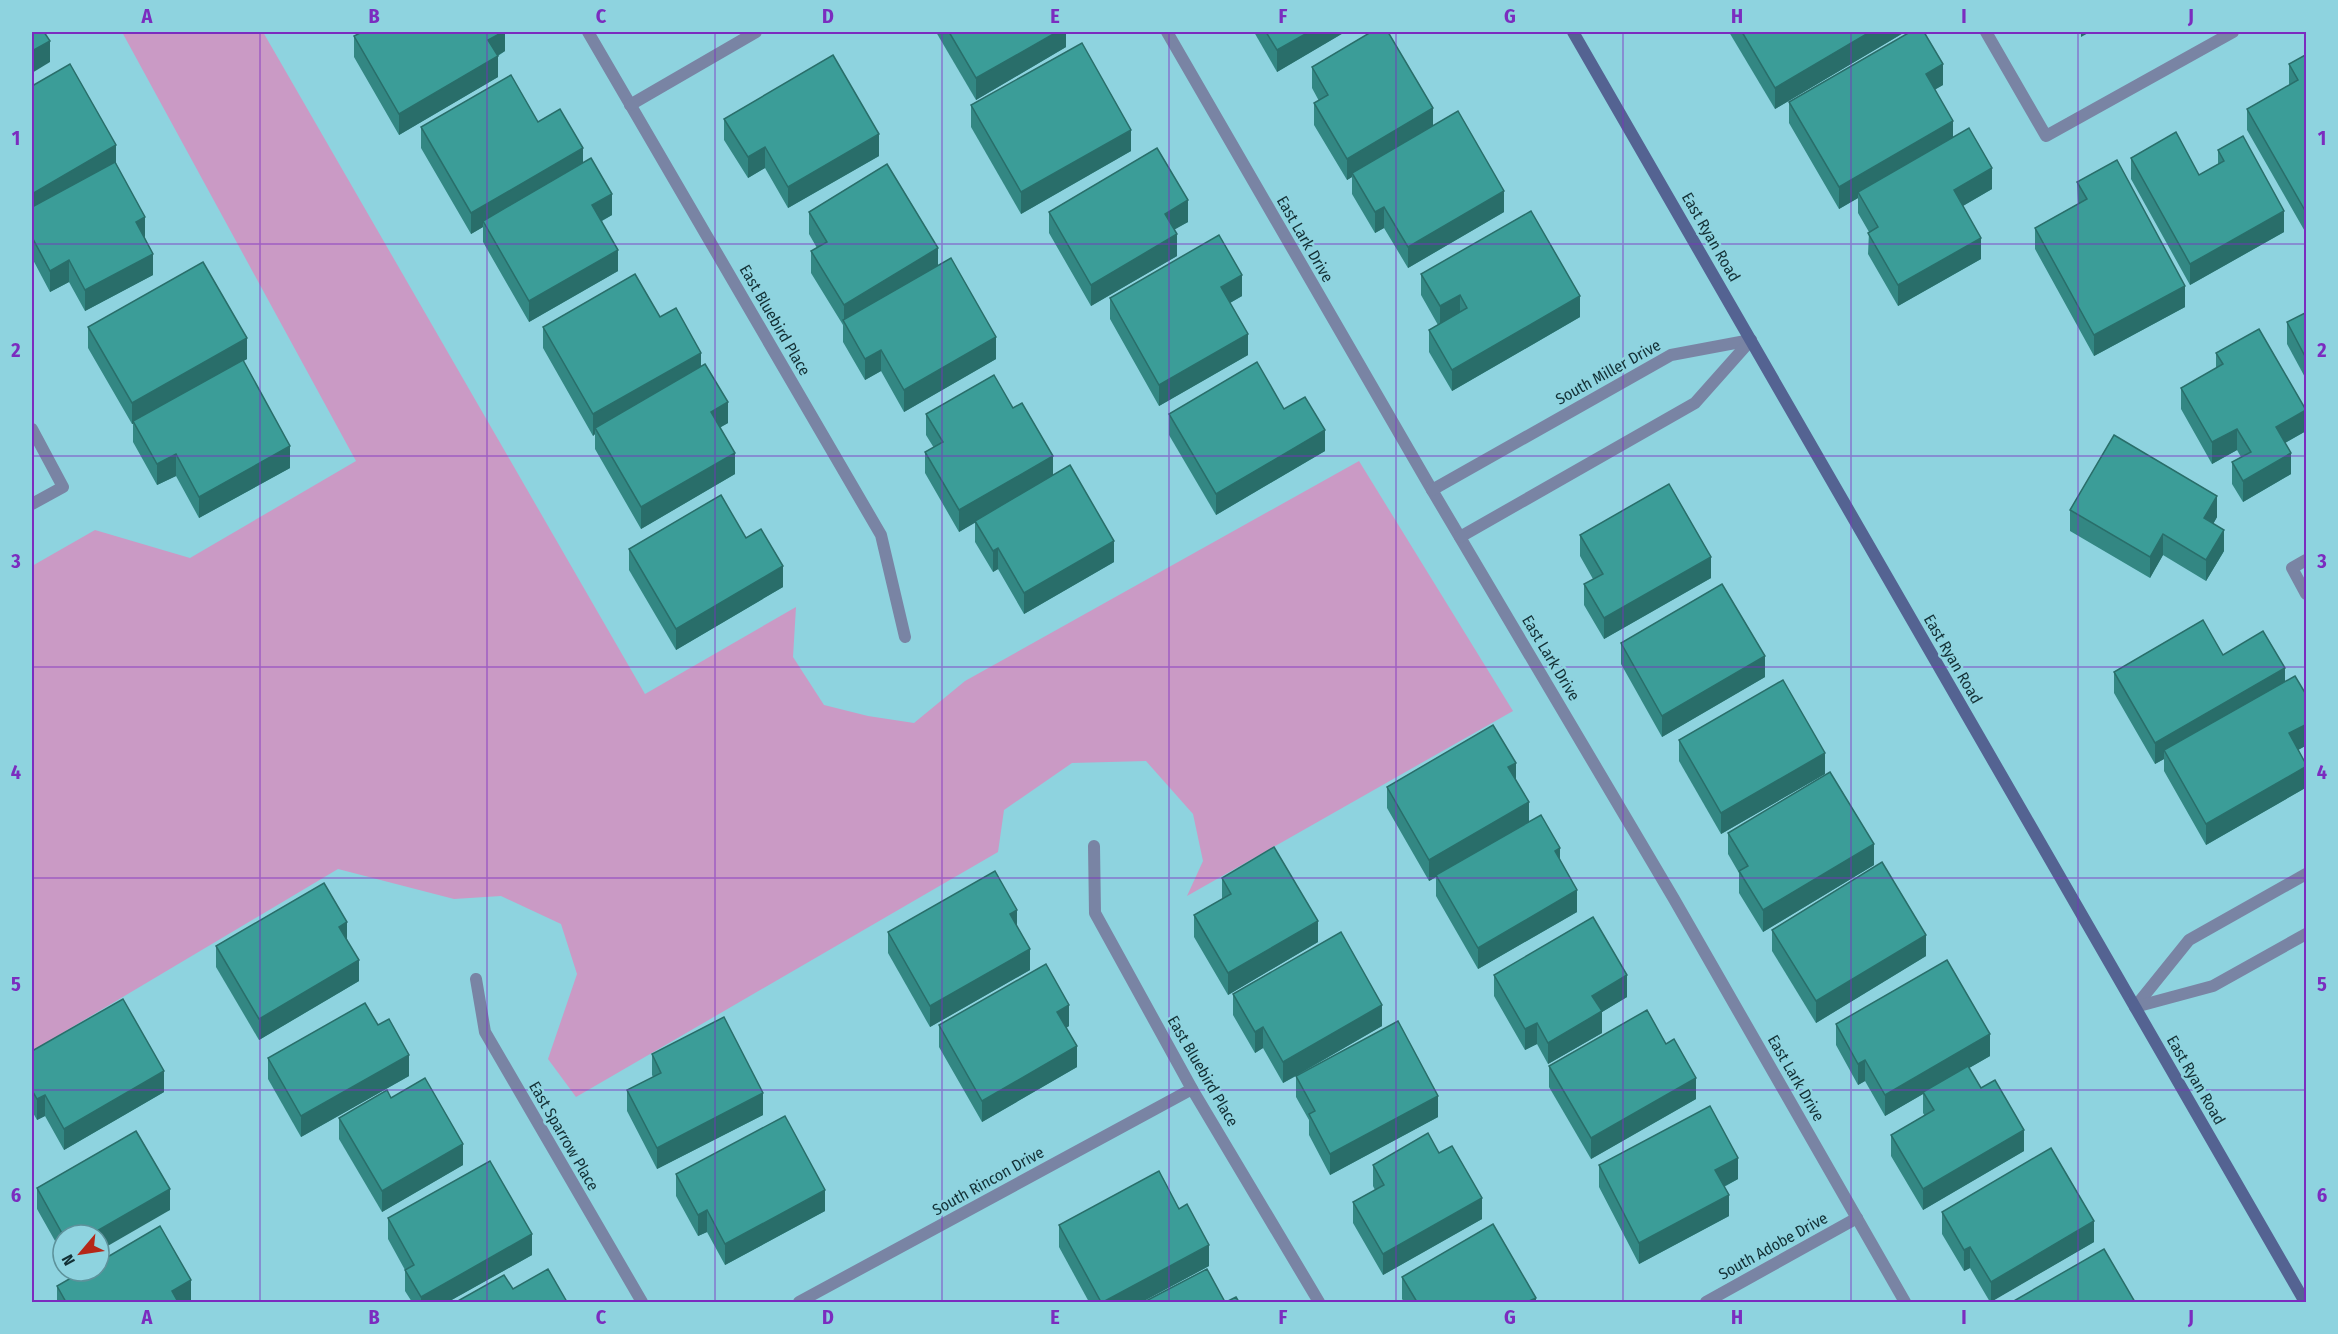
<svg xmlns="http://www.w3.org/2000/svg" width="2338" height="1334" font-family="'Fira Sans Condensed',sans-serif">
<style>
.green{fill:#ca9ac5}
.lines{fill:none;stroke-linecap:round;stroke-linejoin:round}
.street{stroke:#7984a4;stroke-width:12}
.secondary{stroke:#546392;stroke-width:12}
.wall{fill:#338783}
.shaded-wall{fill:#296e6a}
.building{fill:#3b9d98;stroke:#296e6a;stroke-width:1.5}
.grid{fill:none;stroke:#7b2cbf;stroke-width:1.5;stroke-opacity:0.55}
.labels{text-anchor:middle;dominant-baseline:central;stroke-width:5;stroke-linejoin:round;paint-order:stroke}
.street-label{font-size:16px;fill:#133035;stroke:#8ed3df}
.neatline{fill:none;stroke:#7b2cbf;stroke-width:2}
.grid-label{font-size:20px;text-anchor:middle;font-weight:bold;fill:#7b2cbf}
</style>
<rect width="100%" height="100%" fill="#8ed3df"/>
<path class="green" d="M122,32H263L645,694L796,607L793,657L824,705L868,716L914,723L965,681L1359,461L1513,711L1187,896L1203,861L1193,814L1146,761L1072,763L1004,810L998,852L576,1097L548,1059L577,974L561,924L501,896L454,899L338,869L32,1051V566L95,530L190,558L356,461Z"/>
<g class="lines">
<g class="street">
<path d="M588,32L881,535L905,637"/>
<path d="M1167,32L1432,490L1674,899L1905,1302"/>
<path d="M1986,32L2046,136L2233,32"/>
<path d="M630,105L756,32"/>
<path d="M32,429L63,487L32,504"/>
<path d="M1432,490L1671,355L1751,340"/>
<path d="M1460,537L1695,403L1751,340"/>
<path d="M2306,560L2292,568L2306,594"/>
<path d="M1094,846L1095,913L1192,1089L1319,1302"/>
<path d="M476,979L485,1032L642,1302"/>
<path d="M2135,1007L2189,940L2306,874"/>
<path d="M2135,1007L2213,986L2306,934"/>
<path d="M799,1302L1192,1089"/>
<path d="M1706,1302L1857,1218"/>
</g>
<path class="secondary" d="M1573,32L2305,1302"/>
</g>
<g class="wall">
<path d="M505,32V51L498,56V77L399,135L354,57V36Z"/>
<path d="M936,32H1066V47L976,100Z"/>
<path d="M1254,32H1345L1277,72Z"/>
<path d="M1729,32H1905L1775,109Z"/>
<path d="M2307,54V235L2247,130V109L2289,85V64Z"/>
<path d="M1312,67L1433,126L1504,212L1408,268L1384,228L1375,233L1352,194V177L1347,180L1314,125V103L1319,101L1312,88Z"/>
<path d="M1943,85L1935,89L1953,138L1992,189L1963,206L1981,259L1898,306L1868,254L1869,232L1858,213V198L1839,209L1789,123V102Z"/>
<path d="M32,86L116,163L145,238L153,275L85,311L69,282L50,292L32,258Z"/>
<path d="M971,105L1131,151L1021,214L971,127Z"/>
<path d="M724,119L879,156L788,208L765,168L748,178L724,140Z"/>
<path d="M538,122L583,163L612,215L602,221L618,271L529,322L483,242V227L471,234L421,148V127Z"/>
<path d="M2218,150L2284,232L2190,285L2131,179V158L2199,175L2218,164Z"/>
<path d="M2077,182L2185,307L2094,356L2035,249V228L2078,204Z"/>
<path d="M809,212L938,266L996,359L904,412L881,371L865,380L843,342V325L811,273V251L817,248L809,234Z"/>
<path d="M1049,212L1188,222L1174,229L1177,256L1091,306L1049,233Z"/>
<path d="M1421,274L1580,317L1452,391L1429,352V330L1438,325L1421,295Z"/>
<path d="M1242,296L1230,303L1248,355L1159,406L1110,319V298Z"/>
<path d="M2307,312V381L2287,344V322Z"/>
<path d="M660,317L701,366L728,423L720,427L735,474L641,529L595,449V434L593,436L543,348V327Z"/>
<path d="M88,327L247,359L243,361L290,468L199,518L176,476L157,485L133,442V424H132L88,348Z"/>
<path d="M2216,353L2306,431L2285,443L2291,474L2243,502L2232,484V462L2241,457L2237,450L2212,464L2181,409V388L2216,368Z"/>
<path d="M1284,409L1325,451L1216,515L1169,435V414Z"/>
<path d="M926,414L1053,475L1114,562L1024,614L998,569L993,572L975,542V522L959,532L925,473V452L934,448L926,435Z"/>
<path d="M2070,510L2217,517L2213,524L2224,551L2206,581L2163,555L2150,578L2070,531Z"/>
<path d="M1580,535L1711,578L1604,639L1584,605V584L1593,579L1580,556Z"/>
<path d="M629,549L783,587L676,650L629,570Z"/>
<path d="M1621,643L1765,677L1662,737L1621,664Z"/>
<path d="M2223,655L2285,682L2307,696V745L2298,750L2307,765V787L2206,845L2164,771V759L2155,764L2114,693V672Z"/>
<path d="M1679,740L1825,774L1721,834L1679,761Z"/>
<path d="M1516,780L1529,821L1560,859L1577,912L1478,969L1436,896V877L1429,881L1387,808V787Z"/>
<path d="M1728,833L1874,865L1763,932L1739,893V873L1728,854Z"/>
<path d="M1222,878L1318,942L1228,995L1194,937V915L1222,899Z"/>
<path d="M1017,927L1030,970L930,1027L888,953V932Z"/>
<path d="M1772,930L1926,956L1816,1023L1772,951Z"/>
<path d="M347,939L359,981L259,1040L216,967V946Z"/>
<path d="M1494,975L1627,997L1602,1012V1033L1548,1064L1537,1044L1525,1050L1494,996Z"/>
<path d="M1233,994L1382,1026L1303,1072L1438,1117L1330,1175L1309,1135V1120L1296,1097V1076L1283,1083L1263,1048L1255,1053L1233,1015Z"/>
<path d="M1836,1024L1990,1056L1969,1068L1981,1088L2024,1151L1923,1210L1891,1156V1135L1925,1116L1923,1113V1094L1885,1116L1865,1081L1858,1085L1836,1045Z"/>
<path d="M378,1025L409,1076L301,1137L268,1079V1058Z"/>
<path d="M939,1025L1069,1026L1066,1028L1077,1067L982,1122L939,1047Z"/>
<path d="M32,1051L164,1092L64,1150L45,1116L37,1120L32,1111Z"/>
<path d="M652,1054L763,1115L657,1169L627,1111V1090L653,1077L652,1075Z"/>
<path d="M1549,1066L1696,1099L1591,1159L1549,1087Z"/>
<path d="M391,1098L463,1165L382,1212L339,1139V1118Z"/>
<path d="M1439,1153L1482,1219L1383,1275L1353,1223V1202L1375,1190L1373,1186V1165Z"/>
<path d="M1599,1165L1738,1179L1724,1187L1729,1216L1639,1264L1599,1187Z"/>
<path d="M676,1174L825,1211L725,1265L707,1232L698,1236L676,1196Z"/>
<path d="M37,1188L170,1210L63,1235V1255L37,1209Z"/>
<path d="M1942,1212L2094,1242L1990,1302L1970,1268L1964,1271L1942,1234Z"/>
<path d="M388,1218L532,1255L448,1302H412L405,1291V1270L388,1239Z"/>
<path d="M1059,1225L1209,1266L1142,1302H1089L1059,1247Z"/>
<path d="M1402,1277L1536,1302H1404L1402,1299Z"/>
<path d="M57,1286L191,1301L188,1302H57Z"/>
</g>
<g class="shaded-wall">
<path d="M503,32H505V51L488,61V40Z"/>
<path d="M1057,32H1066V47L976,100V78Z"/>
<path d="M1309,32H1345L1277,72V50Z"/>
<path d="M1870,32H1905L1775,109V88Z"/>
<path d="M2081,32H2090L2081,37Z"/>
<path d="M50,41V62L32,73V51Z"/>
<path d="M498,56V77L399,135V114Z"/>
<path d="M1943,64V85L1926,95V74Z"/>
<path d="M1433,108V129L1352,173V177L1347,180V159Z"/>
<path d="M1953,121V142L1858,192V198L1839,209V187Z"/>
<path d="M1131,130V151L1021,214V192Z"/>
<path d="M879,134V156L788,208V187Z"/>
<path d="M116,145V166L32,215V194Z"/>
<path d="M765,147V168L748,178V157Z"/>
<path d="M583,148V170L483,221V227L471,234V213Z"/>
<path d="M1992,168V189L1954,211V190Z"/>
<path d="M1504,191V212L1408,268V247Z"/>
<path d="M612,194V215L592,226V205Z"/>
<path d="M1188,200V222L1165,235V214Z"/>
<path d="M1384,207V228L1375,233V212Z"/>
<path d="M2284,211V232L2190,285V264Z"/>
<path d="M145,217V238L136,222Z"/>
<path d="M1177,234V256L1091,306V285Z"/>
<path d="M1981,238V259L1898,306V285Z"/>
<path d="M938,248V269L844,322V305Z"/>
<path d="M618,250V271L529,322V301Z"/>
<path d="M153,254V275L85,311V290Z"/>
<path d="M69,260V282L50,292V271Z"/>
<path d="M1242,275V296L1221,308V287Z"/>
<path d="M2185,286V307L2094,356V335Z"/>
<path d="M1460,295V316L1440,327V306Z"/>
<path d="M1580,296V317L1452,391V370Z"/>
<path d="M1248,334V355L1159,406V385Z"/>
<path d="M996,337V359L904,412V390Z"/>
<path d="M247,338V359L134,423L133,421V424H132V403Z"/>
<path d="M881,350V371L865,380V359Z"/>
<path d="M701,353V374L595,428V434L593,436V414Z"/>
<path d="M728,402V423L711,433V412Z"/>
<path d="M2306,410V431L2276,448V427Z"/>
<path d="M2237,429V450L2212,464V442Z"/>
<path d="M1325,430V451L1216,515V494Z"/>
<path d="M290,446V468L199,518V497Z"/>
<path d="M735,453V474L641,529V507Z"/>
<path d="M2291,453V474L2243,502V481Z"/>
<path d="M176,454V476L157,485V464Z"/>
<path d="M1053,456V478L959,532V510Z"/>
<path d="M2217,496V517L2204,540V518Z"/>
<path d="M2224,530V551L2206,581V560Z"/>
<path d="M2163,534V555L2150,578V557Z"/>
<path d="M1114,541V562L1024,614V593Z"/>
<path d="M998,548V569L993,572V551Z"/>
<path d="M1711,557V578L1604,639V618Z"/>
<path d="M783,566V587L676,650V629Z"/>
<path d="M1765,656V677L1662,737V716Z"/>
<path d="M2285,668V689L2164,750V759L2155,764V743Z"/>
<path d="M2307,724V745L2289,755V733Z"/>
<path d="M1825,753V774L1721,834V813Z"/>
<path d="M1516,763V784L1508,767Z"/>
<path d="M2307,766V787L2206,845V824Z"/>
<path d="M1529,802V823L1436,875V877L1429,881V860Z"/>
<path d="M1874,844V865L1763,932V910Z"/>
<path d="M1560,848V869L1555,851Z"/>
<path d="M1577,890V912L1478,969V948Z"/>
<path d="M1017,910V931L1010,914Z"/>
<path d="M1318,921V942L1228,995V973Z"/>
<path d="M347,922V943L339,927Z"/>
<path d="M1926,935V956L1816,1023V1001Z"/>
<path d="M1030,949V970L930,1027V1006Z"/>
<path d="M359,960V981L259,1040V1019Z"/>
<path d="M1627,975V997L1602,1012V1033L1548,1064V1043L1592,996Z"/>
<path d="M1069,1005V1026L1057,1033V1012Z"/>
<path d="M1382,1005V1026L1283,1083V1062Z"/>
<path d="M1537,1023V1044L1525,1050V1029Z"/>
<path d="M1263,1027V1048L1255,1053V1032Z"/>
<path d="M1990,1034V1056L1924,1094L1923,1092V1094L1885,1116V1095Z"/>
<path d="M1077,1046V1067L982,1122V1101Z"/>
<path d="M409,1055V1076L301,1137V1116Z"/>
<path d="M1865,1060V1081L1858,1085V1064Z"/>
<path d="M164,1071V1092L64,1150V1129Z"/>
<path d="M1696,1078V1099L1591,1159V1138Z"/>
<path d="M763,1093V1115L657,1169V1148Z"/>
<path d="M45,1095V1116L37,1120V1099Z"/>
<path d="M1438,1096V1117L1330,1175V1154Z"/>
<path d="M2024,1130V1151L1923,1210V1189Z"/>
<path d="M463,1144V1165L382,1212V1191Z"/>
<path d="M1738,1158V1179L1715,1191V1170Z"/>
<path d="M170,1189V1210L99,1251V1235H90Z"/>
<path d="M825,1190V1211L725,1265V1244Z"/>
<path d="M1729,1195V1216L1639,1264V1243Z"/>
<path d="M1482,1198V1219L1383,1275V1254Z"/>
<path d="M707,1210V1232L698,1236V1215Z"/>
<path d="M2094,1221V1242L1991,1302V1282Z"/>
<path d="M532,1234V1255L448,1302H421V1297Z"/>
<path d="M1209,1245V1266L1142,1302H1103Z"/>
<path d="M1970,1247V1268L1964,1271V1250Z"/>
<path d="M191,1280V1301L188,1302H172V1291Z"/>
<path d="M1536,1298V1302H1527Z"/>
</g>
<g class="building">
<path d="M32,32H44L50,41L32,51Z"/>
<path d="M362,32H503L488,40L498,56L399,114L354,36Z"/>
<path d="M949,32H1057L976,78Z"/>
<path d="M1266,32H1309L1277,50Z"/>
<path d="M1371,32H1388L1433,108L1347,159L1314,103L1328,95L1312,67Z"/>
<path d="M1742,32H1870L1775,88Z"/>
<path d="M1910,32H1924L1943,64L1926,74L1953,121L1839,187L1789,102Z"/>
<path d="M1082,43L1131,130L1021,192L971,105Z"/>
<path d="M2307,54V214L2247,109L2298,80L2289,64Z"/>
<path d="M833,55L879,134L788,187L765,147L748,157L724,119Z"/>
<path d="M70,64L116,145L32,194V86Z"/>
<path d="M511,75L538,122L560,109L583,148L471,213L421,127Z"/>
<path d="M1458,111L1504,191L1408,247L1384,207L1375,212L1352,173Z"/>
<path d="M1969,128L1992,168L1954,190L1981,238L1898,285L1868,233L1878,227L1858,192Z"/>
<path d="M2176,132L2199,175L2224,161L2218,150L2243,136L2284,211L2190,264L2131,158Z"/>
<path d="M1157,148L1188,200L1165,214L1177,234L1091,285L1049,212Z"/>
<path d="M591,158L612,194L592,205L618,250L529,301L483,221Z"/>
<path d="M2117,160L2185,286L2094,335L2035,228L2087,199L2077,182Z"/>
<path d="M115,162L145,217L136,222L153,254L85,290L69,260L50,271L32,237V207Z"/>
<path d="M887,164L938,248L844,305L811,251L827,242L809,212Z"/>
<path d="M1531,211L1580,296L1452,370L1429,330L1467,308L1460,295L1440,306L1421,274Z"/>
<path d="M1219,235L1242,275L1221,287L1248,334L1159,385L1110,298Z"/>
<path d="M951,258L996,337L904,390L881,350L865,359L843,320Z"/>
<path d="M203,262L247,338L132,403L88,327Z"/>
<path d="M635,274L660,317L676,308L701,353L593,414L543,327Z"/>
<path d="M2307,312V360L2287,322Z"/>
<path d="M2259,329L2306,410L2276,427L2291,453L2243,481L2232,462L2251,452L2237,429L2212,442L2181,388L2223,364L2216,353Z"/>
<path d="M243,360L290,446L199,497L176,454L157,464L133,421Z"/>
<path d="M1257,362L1284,409L1305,397L1325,430L1216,494L1169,414Z"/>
<path d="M705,364L728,402L711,412L735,453L641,507L595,428Z"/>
<path d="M994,375L1013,408L1022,403L1053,456L959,510L925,452L943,442L926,414Z"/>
<path d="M2114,435L2217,496L2204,518L2224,530L2206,560L2163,534L2150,557L2070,510Z"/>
<path d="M1070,465L1114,541L1024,593L998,548L993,551L975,521Z"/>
<path d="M1669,484L1711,557L1604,618L1584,584L1603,574L1580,535Z"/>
<path d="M721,495L746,538L761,529L783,566L676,629L629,549Z"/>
<path d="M1722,584L1765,656L1662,716L1621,643Z"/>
<path d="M2203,620L2223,655L2263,631L2285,668L2155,743L2114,672Z"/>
<path d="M2295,676L2307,696V724L2289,733L2307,766L2206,824L2164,750Z"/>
<path d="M1783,680L1825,753L1721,813L1679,740Z"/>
<path d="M1493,725L1516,763L1508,767L1529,802L1429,860L1387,787Z"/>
<path d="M1830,772L1874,844L1763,910L1739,871L1748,866L1728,833Z"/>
<path d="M1541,815L1560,848L1555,851L1577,890L1478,948L1436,875Z"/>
<path d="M1274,847L1318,921L1228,973L1194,915L1231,894L1222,878Z"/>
<path d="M1882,862L1926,935L1816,1001L1772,930Z"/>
<path d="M995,871L1017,910L1010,914L1030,949L930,1006L888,932Z"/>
<path d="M324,883L347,922L339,927L359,960L259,1019L216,946Z"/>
<path d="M1593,917L1627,975L1592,996L1602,1011L1548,1043L1537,1023L1525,1029L1494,975Z"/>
<path d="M1341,932L1382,1005L1283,1062L1263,1027L1255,1032L1233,994Z"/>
<path d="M1947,960L1990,1034L1885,1095L1865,1060L1858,1064L1836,1024Z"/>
<path d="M1046,964L1069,1005L1057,1012L1077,1046L982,1101L939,1025Z"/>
<path d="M123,999L164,1071L64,1129L45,1095L37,1099L32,1090V1051Z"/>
<path d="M365,1003L378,1025L389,1019L409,1055L301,1116L268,1058Z"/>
<path d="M1647,1010L1666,1044L1674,1039L1696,1078L1591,1138L1549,1066Z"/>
<path d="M724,1017L763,1093L657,1148L627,1090L661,1073L652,1054Z"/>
<path d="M1398,1021L1438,1096L1330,1154L1309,1114L1315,1111L1296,1076Z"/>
<path d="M1968,1066L1981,1088L1995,1080L2024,1130L1923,1189L1891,1135L1934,1110L1923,1092Z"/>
<path d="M425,1078L463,1144L382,1191L339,1118L387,1090L391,1098Z"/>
<path d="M1710,1106L1738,1158L1715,1170L1729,1195L1639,1243L1599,1165Z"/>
<path d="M785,1116L825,1190L725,1244L707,1210L698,1215L676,1174Z"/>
<path d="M136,1131L170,1189L90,1235H63L37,1188Z"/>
<path d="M1428,1133L1439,1153L1452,1146L1482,1198L1383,1254L1353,1202L1384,1185L1373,1165Z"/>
<path d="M2051,1148L2094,1221L1991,1282L1970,1247L1964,1250L1942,1212Z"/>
<path d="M490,1161L532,1234L421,1297L405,1270L414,1265L388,1218Z"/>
<path d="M1159,1171L1179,1209L1187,1204L1209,1245L1103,1302H1101L1059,1225Z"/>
<path d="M1493,1224L1536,1298L1527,1302H1417L1402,1277Z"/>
<path d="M160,1226L191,1280L172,1291L178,1302H66L57,1286L83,1271H99V1262Z"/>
<path d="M2104,1249L2135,1302H2012Z"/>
<path d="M548,1269L567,1302H456L504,1275L513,1289Z"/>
<path d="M1207,1269L1225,1302H1144Z"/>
<path d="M1236,1297L1239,1302H1226Z"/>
</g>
<path class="grid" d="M260,32V1302M487,32V1302M715,32V1302M942,32V1302M1169,32V1302M1396,32V1302M1623,32V1302M1851,32V1302M2078,32V1302M32,244H2306M32,456H2306M32,667H2306M32,878H2306M32,1090H2306"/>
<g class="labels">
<g class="street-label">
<text transform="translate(1711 237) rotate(60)">East Ryan Road</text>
<text transform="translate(1305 239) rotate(60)">East Lark Drive</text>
<text transform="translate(775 320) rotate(60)">East Bluebird Place</text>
<text transform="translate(1608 372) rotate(-29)">South Miller Drive</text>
<text transform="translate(1551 658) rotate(59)">East Lark Drive</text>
<text transform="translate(1953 659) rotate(60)">East Ryan Road</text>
<text transform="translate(1203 1071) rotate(60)">East Bluebird Place</text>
<text transform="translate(1796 1078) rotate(60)">East Lark Drive</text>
<text transform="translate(2196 1080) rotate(60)">East Ryan Road</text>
<text transform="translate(564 1136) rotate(60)">East Sparrow Place</text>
<text transform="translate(988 1181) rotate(-29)">South Rincon Drive</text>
<text transform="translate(1773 1246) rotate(-29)">South Adobe Drive</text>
</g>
</g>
<rect width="2338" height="1334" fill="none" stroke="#8ed3df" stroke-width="66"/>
<g transform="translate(81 1253) rotate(241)"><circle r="28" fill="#8ed3df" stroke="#5d929b" stroke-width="1.5"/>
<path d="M0-4.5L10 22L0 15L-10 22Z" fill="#b52718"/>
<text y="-9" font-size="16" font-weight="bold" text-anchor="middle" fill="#133035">N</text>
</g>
<rect x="33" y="33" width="2272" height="1268" class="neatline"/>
<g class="grid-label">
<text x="147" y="23">A</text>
<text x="374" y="23">B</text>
<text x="601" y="23">C</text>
<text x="828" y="23">D</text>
<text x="1055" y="23">E</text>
<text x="1283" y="23">F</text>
<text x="1510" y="23">G</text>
<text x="1737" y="23">H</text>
<text x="1964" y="23">I</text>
<text x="2191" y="23">J</text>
<text x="16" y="145">1</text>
<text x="2322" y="145">1</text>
<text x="16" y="357">2</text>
<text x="2322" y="357">2</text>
<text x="16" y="568">3</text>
<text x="2322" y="568">3</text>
<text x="16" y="779">4</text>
<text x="2322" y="779">4</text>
<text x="16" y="991">5</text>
<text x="2322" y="991">5</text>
<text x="16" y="1202">6</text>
<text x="2322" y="1202">6</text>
<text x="147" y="1324">A</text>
<text x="374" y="1324">B</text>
<text x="601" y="1324">C</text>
<text x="828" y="1324">D</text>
<text x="1055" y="1324">E</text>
<text x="1283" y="1324">F</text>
<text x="1510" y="1324">G</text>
<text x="1737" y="1324">H</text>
<text x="1964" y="1324">I</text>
<text x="2191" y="1324">J</text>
</g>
</svg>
